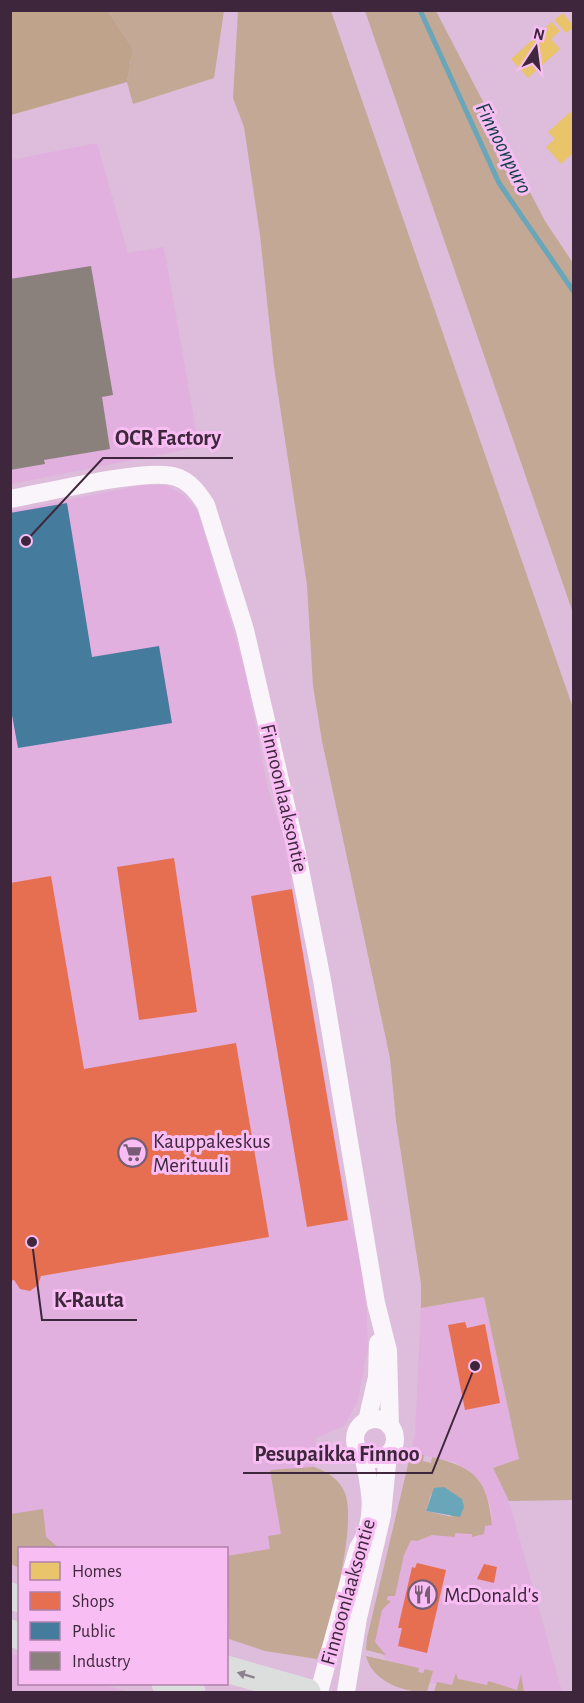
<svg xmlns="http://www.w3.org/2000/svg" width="584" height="1703" font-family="'Alegreya Sans',sans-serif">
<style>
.built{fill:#e1b0de}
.green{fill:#c3a895;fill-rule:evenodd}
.forest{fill:#bfa38b}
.water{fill:#6aa6b9}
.homes{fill:#e9c46a}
.shops{fill:#e76f51}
.public{fill:#457b9d}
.industry{fill:#8a817c}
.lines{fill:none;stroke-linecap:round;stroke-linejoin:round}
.stream{stroke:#6aa6b9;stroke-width:5}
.street{stroke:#faf5fa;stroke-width:18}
.primary{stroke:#dcdede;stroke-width:27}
.oneway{fill:#8d828d}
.labels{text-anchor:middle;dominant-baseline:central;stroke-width:6;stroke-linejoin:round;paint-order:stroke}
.street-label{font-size:21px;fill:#3e273c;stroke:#f8bdf3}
.poi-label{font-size:21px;fill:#3e273c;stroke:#f8bdf3;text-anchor:start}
.water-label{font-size:22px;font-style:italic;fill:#113e45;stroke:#f8bdf3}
.leader{fill:none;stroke:#3e273c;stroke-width:2}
.callout-dot{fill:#3e273c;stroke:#f8bdf3;stroke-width:2}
.callout-label{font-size:22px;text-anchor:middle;font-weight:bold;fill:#3e273c;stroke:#f8bdf3;stroke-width:6;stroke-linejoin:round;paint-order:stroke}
</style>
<rect width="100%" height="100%" fill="#ddbddb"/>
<g class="built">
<path d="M97,143L128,253L164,247L199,447L11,484V160Z"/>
<path d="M143,485H166L185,496L198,512L245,670L268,789L287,847L292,889L350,1223L361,1256L367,1317L368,1348L357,1403L344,1426L316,1438L314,1467L339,1483L347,1502L344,1557L227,1587L226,1548H26L11,1543L10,511Z"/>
<path d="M484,1297L519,1459L493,1468L509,1501L562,1692H479L406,1678L391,1666L372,1641L397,1526L492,1524L491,1508L483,1486L457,1463L411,1452L415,1434L421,1308Z"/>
<path d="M10,1653L19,1656L20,1684H102L129,1692H11Z"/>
</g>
<g class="green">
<path d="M108,11H224L214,78L133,104L127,82L133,49Z"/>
<path d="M238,11H331L573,708V1500L509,1501L493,1468L519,1459L484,1297L421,1308V1284L396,1121L390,1058L322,741L313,686L307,585L274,367L260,235L244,127L233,98Z"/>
<path d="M365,11H436L545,221L573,263V613Z"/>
<path d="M411,1452L424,1455L423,1461L431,1463L432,1457C476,1468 487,1479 492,1525L485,1526L484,1534L472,1537V1534L455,1533V1537L432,1535L417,1541L411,1540L404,1555L395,1596H388L387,1600L391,1601L382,1610L375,1642L386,1655L366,1650L367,1638ZM431,1494L452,1517L426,1511Z"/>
<path d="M314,1467C328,1472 339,1479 345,1493C357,1525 331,1626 317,1659L265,1651L229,1639L227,1556L270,1549L268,1536L281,1534L270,1470Z"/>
<path d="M43,1509L46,1537L59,1548H20L19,1568L11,1564V1514Z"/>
<path d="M366,1656L419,1668L418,1672L423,1673L425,1669L433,1671L427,1692C404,1693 372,1681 366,1656Z"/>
<path d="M456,1673L458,1679L487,1685L488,1681L517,1690L521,1674L524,1692H434L437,1682L452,1685Z"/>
</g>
<path class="forest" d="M11,10L108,11L133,49L127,82L11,115Z"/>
<path class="water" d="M444,1487L462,1499L464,1507L460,1517L426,1511L434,1488Z"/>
<g class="homes">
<path d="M563,13L574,27L566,33L554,20Z"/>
<path d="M552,22L560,31L551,39L560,49L528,78L511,59Z"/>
<path d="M570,112L574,115V152L561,164L546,147L555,139L548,132Z"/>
</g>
<g class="shops">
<path d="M174,858L197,1012L139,1020L117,867Z"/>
<path d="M51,876L84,1069L236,1043L269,1237L41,1276L38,1285L30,1291L20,1289L14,1280L10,1281V883Z"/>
<path d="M292,889L348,1220L307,1227L251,896Z"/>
<path d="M465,1322L467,1328L485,1324L500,1403L465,1410L448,1325Z"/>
<path d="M417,1563L446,1570L427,1653L398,1646L402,1628H398L412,1567L415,1568Z"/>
<path d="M484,1564L497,1567L494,1583L477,1579Z"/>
</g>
<path class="public" d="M67,503L92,657L159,646L172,723L18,748L10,704V513Z"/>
<path class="industry" d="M91,266L113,395L102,397L110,449L44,460L45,464L10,470V279Z"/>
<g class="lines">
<path class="stream" d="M420,10L499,183L574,292"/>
<g class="street">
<path d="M10,499C44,493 149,467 176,477C190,481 199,494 206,505L245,630L296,849L322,980L376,1303L388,1351L390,1426"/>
<circle cx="375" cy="1439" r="20"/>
<path d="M367,1421L377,1377L378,1343"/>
<path d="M319,1692L358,1548C378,1520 370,1486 363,1455"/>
<path d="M346,1692L358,1618L382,1515L388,1454"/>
</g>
<g class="primary">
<path d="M10,1596L20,1599"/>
<path d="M10,1633L20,1636"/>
<path d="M226,1669L307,1692"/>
<path d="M165,1684L192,1692"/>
</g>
</g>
<defs><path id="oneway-solid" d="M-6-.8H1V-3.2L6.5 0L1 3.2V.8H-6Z" transform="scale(1.5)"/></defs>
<use class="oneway" href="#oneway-solid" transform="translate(246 1675) rotate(-163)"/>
<defs>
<symbol id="supermarket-ring" viewBox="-11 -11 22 22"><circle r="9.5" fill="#f8bdf3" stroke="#765c74" stroke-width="1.5"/><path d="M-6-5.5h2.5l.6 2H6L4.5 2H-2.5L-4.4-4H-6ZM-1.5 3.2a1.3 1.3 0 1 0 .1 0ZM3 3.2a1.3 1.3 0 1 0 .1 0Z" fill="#765c74"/></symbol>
<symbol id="restaurant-ring" viewBox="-11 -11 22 22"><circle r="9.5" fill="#f8bdf3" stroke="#765c74" stroke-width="1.5"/><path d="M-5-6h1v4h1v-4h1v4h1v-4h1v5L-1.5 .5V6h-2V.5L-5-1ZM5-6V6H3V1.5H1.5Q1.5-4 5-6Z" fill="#765c74"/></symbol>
</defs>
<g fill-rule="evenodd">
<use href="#supermarket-ring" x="116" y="1136" width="33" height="33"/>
<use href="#restaurant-ring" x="406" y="1578" width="33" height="33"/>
</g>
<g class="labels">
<g class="street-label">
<text transform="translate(284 798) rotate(77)">Finnoonlaaksontie</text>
<text transform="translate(348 1592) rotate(-74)">Finnoonlaaksontie</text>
</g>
<g class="poi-label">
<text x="153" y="1141">Kauppakeskus<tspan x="153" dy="24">Merituuli</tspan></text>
<text x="444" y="1595">McDonald's</text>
</g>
<g class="water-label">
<text transform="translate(504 148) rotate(63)">Finnoonpuro</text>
</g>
</g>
<path class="leader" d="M26 541L103 458H233M32 1242L42 1320H137M475 1366L432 1473H243"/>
<g class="callout-dot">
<circle cx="26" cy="541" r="6"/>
<circle cx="32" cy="1242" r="6"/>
<circle cx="475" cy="1366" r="6"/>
</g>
<g class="callout-label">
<text x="168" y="445">OCR Factory</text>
<text x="89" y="1307">K-Rauta</text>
<text x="337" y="1461">Pesupaikka Finnoo</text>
</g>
<rect width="584" height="1703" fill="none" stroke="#3e273c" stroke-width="24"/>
<rect x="18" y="1547" width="210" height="138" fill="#f8bdf3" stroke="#ae81aa" stroke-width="1.5"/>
<rect x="30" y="1562" width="30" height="18" fill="#e9c46a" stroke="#ae81aa" stroke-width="1.5"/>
<text x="72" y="1577" font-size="18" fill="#3e273c">Homes</text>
<rect x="30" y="1592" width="30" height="18" fill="#e76f51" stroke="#ae81aa" stroke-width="1.5"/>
<text x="72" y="1607" font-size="18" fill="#3e273c">Shops</text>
<rect x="30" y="1622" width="30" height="18" fill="#457b9d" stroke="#ae81aa" stroke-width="1.5"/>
<text x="72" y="1637" font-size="18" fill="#3e273c">Public</text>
<rect x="30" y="1652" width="30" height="18" fill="#8a817c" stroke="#ae81aa" stroke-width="1.5"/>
<text x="72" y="1667" font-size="18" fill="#3e273c">Industry</text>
<g transform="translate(536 48) rotate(13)" stroke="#f8bdf3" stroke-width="4.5" paint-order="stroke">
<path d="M0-4.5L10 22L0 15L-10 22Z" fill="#3e273c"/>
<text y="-9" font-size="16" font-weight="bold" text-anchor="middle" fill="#3e273c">N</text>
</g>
</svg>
